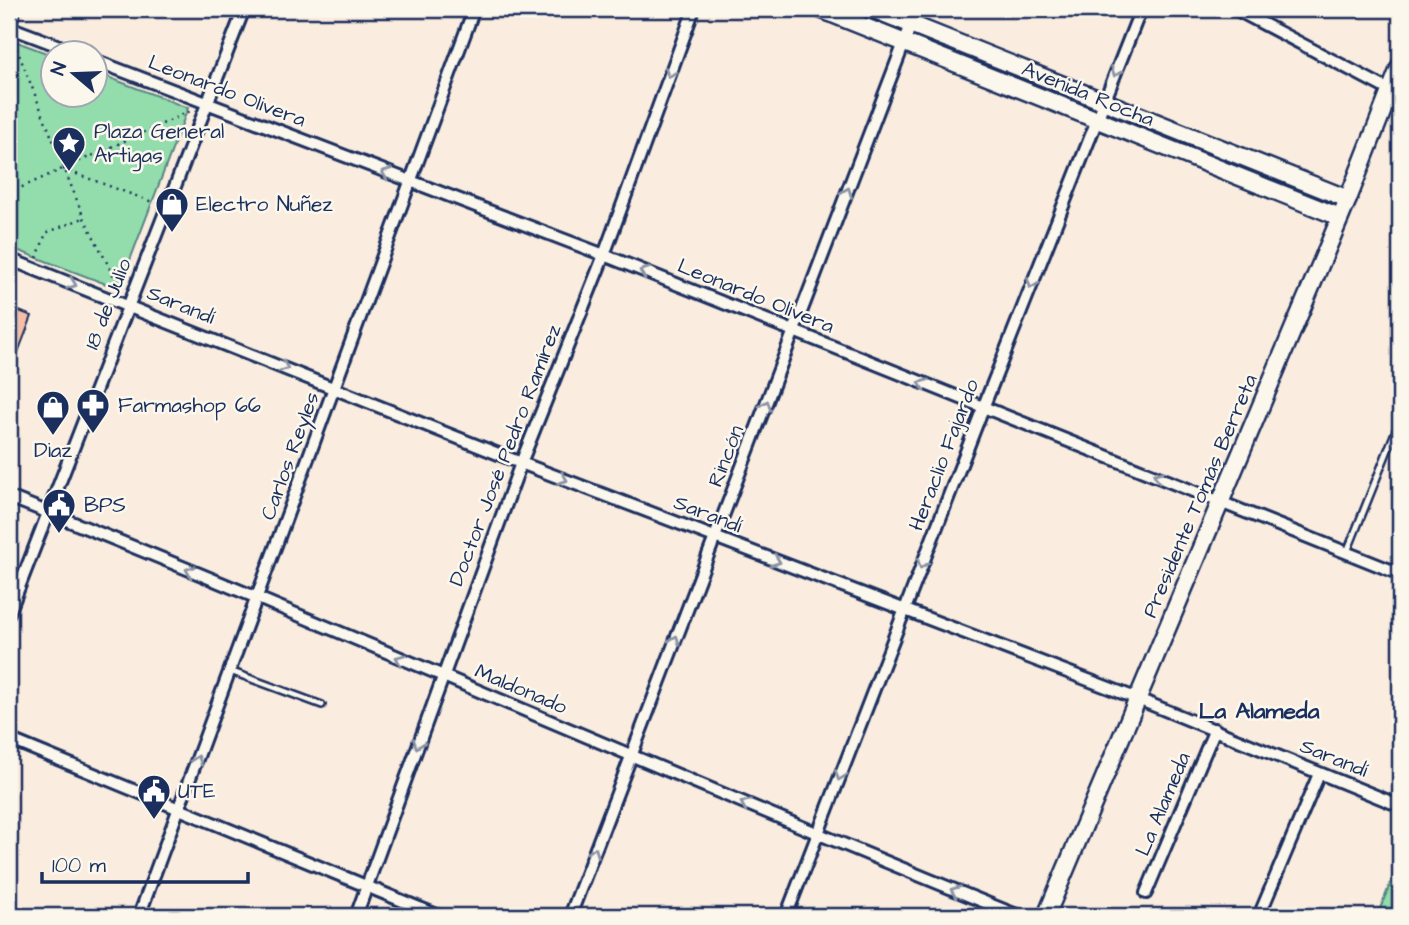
<svg xmlns="http://www.w3.org/2000/svg" width="1409" height="925" font-family="'Architects Daughter',sans-serif">
<style>
.green{fill:#93dcab;stroke:#578684;stroke-width:2}
.building{fill:#f4bfa6;stroke:#1b2f5e;stroke-width:2}
.lines{fill:none;stroke-linecap:round;stroke-linejoin:round}
.lane-casing{stroke:#1b2f5e;stroke-width:10}
.street-casing{stroke:#1b2f5e;stroke-width:16}
.secondary-casing{stroke:#1b2f5e;stroke-width:21}
.path{stroke:#1b2f5e;stroke-width:2.5;stroke-dasharray:2 5;stroke-linecap:butt}
.lane{stroke:#fbf7ec;stroke-width:5}
.street{stroke:#fbf7ec;stroke-width:10}
.secondary{stroke:#fbf7ec;stroke-width:16}
.oneway{stroke:#8b93a5}
.labels{text-anchor:middle;dominant-baseline:central;stroke-width:5;stroke-linejoin:round;paint-order:stroke}
.street-label{font-size:21px;fill:#1b2f5e;stroke:#fbf7ec}
.poi-label{font-size:21px;fill:#1b2f5e;stroke:#fbf7ec;text-anchor:start}
.neighbourhood-label{font-size:23px;font-weight:bold;fill:#1b2f5e;stroke:#fbf7ec}
</style>
<rect width="100%" height="100%" fill="#faecde"/>
<filter id="ink" filterUnits="userSpaceOnUse"><feTurbulence type="fractalNoise" baseFrequency=".0143" numOctaves="2"/><feDisplacementMap in="SourceGraphic" scale="14" xChannelSelector="R" yChannelSelector="G"/><feConvolveMatrix kernelMatrix="1 2 1 2 8 2 1 2 1" color-interpolation-filters="sRGB"/></filter>
<g filter="url(#ink)">
<g class="green">
<path d="M9,39L52,55V94H94L95,72L188,108L119,289L9,247Z"/>
<path d="M1400,860V916H1377Z"/>
</g>
<path class="building" d="M9,307L32,316L10,373H9Z"/>
<g class="lines">
<defs>
<g id="lane">
<path d="M1347,552L1400,420"/>
<path d="M230,671L322,705"/>
</g>
<g id="street">
<path d="M1235,9L1391,91"/>
<path d="M9,25L15,9"/>
<path d="M9,27L75,52"/>
<path d="M94,60L604,255L1400,574"/>
<path d="M9,259L521,463L1138,699L1393,803"/>
<path d="M9,497C348,631 680,780 1019,916"/>
<path d="M9,613L244,9"/>
<path d="M9,739L439,916"/>
<path d="M1146,893L1215,729"/>
<path d="M139,916L474,9"/>
<path d="M356,916L521,463L604,255L694,9"/>
<path d="M570,916L917,9"/>
<path d="M786,916L983,408L1141,9"/>
<path d="M1259,916L1319,774"/>
</g>
<g id="secondary">
<path d="M820,9L1340,217"/>
<path d="M873,9L1348,199"/>
<path d="M1046,916L1348,199L1400,66"/>
</g>
</defs>
<use href="#lane" class="lane-casing"/>
<use href="#street" class="street-casing"/>
<use href="#secondary" class="secondary-casing"/>
<g class="path">
<path d="M14,42L84,218L121,290"/>
<path d="M63,169L155,203"/>
<path d="M9,193L191,111"/>
<path d="M37,258L46,233L83,218"/>
</g>
<use href="#lane" class="lane"/>
<use href="#street" class="street"/>
<use href="#secondary" class="secondary"/>
</g>
<defs><path id="oneway-chevron" d="M-2-3.5L2.5 0L-2 3.5" fill="none" stroke-width="1.6" stroke-linecap="round" stroke-linejoin="round" transform="scale(1.75)"/></defs>
<g class="oneway">
<use href="#oneway-chevron" transform="translate(1116 72) rotate(112)"/>
<use href="#oneway-chevron" transform="translate(670 73) rotate(110)"/>
<use href="#oneway-chevron" transform="translate(386 173) rotate(-159)"/>
<use href="#oneway-chevron" transform="translate(847 192) rotate(-69)"/>
<use href="#oneway-chevron" transform="translate(644 272) rotate(-158)"/>
<use href="#oneway-chevron" transform="translate(72 284) rotate(21)"/>
<use href="#oneway-chevron" transform="translate(1032 284) rotate(111)"/>
<use href="#oneway-chevron" transform="translate(284 367) rotate(22)"/>
<use href="#oneway-chevron" transform="translate(923 384) rotate(-158)"/>
<use href="#oneway-chevron" transform="translate(766 405) rotate(-69)"/>
<use href="#oneway-chevron" transform="translate(1158 476) rotate(-159)"/>
<use href="#oneway-chevron" transform="translate(563 479) rotate(21)"/>
<use href="#oneway-chevron" transform="translate(776 561) rotate(21)"/>
<use href="#oneway-chevron" transform="translate(922 564) rotate(111)"/>
<use href="#oneway-chevron" transform="translate(190 571) rotate(-158)"/>
<use href="#oneway-chevron" transform="translate(675 640) rotate(-69)"/>
<use href="#oneway-chevron" transform="translate(400 659) rotate(-157)"/>
<use href="#oneway-chevron" transform="translate(418 744) rotate(110)"/>
<use href="#oneway-chevron" transform="translate(197 760) rotate(-70)"/>
<use href="#oneway-chevron" transform="translate(840 776) rotate(111)"/>
<use href="#oneway-chevron" transform="translate(745 804) rotate(-157)"/>
<use href="#oneway-chevron" transform="translate(594 852) rotate(-69)"/>
<use href="#oneway-chevron" transform="translate(955 891) rotate(-158)"/>
</g>
</g>
<defs>
<symbol id="sight-pin" viewBox="-11 -11 22 30"><path d="M0 17L-7.5 6A9.5 9.5 0 1 1 7.5 6Z" fill="#1b2f5e" stroke="#fbf7ec"/><path d="M0-6L1.8-2.2L6-1.7L2.9 1.2L3.7 5.4L0 3.3L-3.7 5.4L-2.9 1.2L-6-1.7L-1.8-2.2Z" fill="#fff"/></symbol>
<symbol id="shop-pin" viewBox="-11 -11 22 30"><path d="M0 17L-7.5 6A9.5 9.5 0 1 1 7.5 6Z" fill="#1b2f5e" stroke="#fbf7ec"/><path d="M-5-2.5h2.3a2.7 3.5 0 0 1 5.4 0H5L5.5 6h-11ZM-1.5-2.5h3a1.5 2.3 0 0 0-3 0Z" fill="#fff"/></symbol>
<symbol id="pharmacy-pin" viewBox="-11 -11 22 30"><path d="M0 17L-7.5 6A9.5 9.5 0 1 1 7.5 6Z" fill="#1b2f5e" stroke="#fbf7ec"/><path d="M-2-6h4v4h4v4h-4v4h-4v-4h-4v-4h4Z" fill="#fff"/></symbol>
<symbol id="civic-pin" viewBox="-11 -11 22 30"><path d="M0 17L-7.5 6A9.5 9.5 0 1 1 7.5 6Z" fill="#1b2f5e" stroke="#fbf7ec"/><path d="M-.6-6.5H3V-4.5H.6V-3L4-1V1h2V6H-6V1h2V-1L-.6-3ZM-1.2 2.5V6h2.4V2.5Z" fill="#fff"/></symbol>
</defs>
<g fill-rule="evenodd">
<use href="#sight-pin" x="50" y="124" width="38" height="52"/>
<use href="#shop-pin" x="153" y="185" width="38" height="52"/>
<use href="#pharmacy-pin" x="74" y="386" width="38" height="52"/>
<use href="#shop-pin" x="34" y="388" width="38" height="52"/>
<use href="#civic-pin" x="40" y="486" width="38" height="52"/>
<use href="#civic-pin" x="135" y="772" width="38" height="52"/>
</g>
<g class="labels">
<g class="street-label">
<text transform="translate(227 91) rotate(21)">Leonardo Olivera</text>
<text transform="translate(1088 94) rotate(22)">Avenida Rocha</text>
<text transform="translate(756 296) rotate(22)">Leonardo Olivera</text>
<text transform="translate(108 304) rotate(-69)">18 de Julio</text>
<text transform="translate(181 305) rotate(22)">Sarandí</text>
<text transform="translate(505 455) rotate(-69)">Doctor José Pedro Ramírez</text>
<text transform="translate(944 455) rotate(-69)">Heraclio Fajardo</text>
<text transform="translate(290 456) rotate(-70)">Carlos Reyles</text>
<text transform="translate(726 456) rotate(-69)">Rincón</text>
<text transform="translate(1200 496) rotate(-67)">Presidente Tomás Berreta</text>
<text transform="translate(708 514) rotate(21)">Sarandí</text>
<text transform="translate(521 689) rotate(23)">Maldonado</text>
<text transform="translate(1334 758) rotate(22)">Sarandí</text>
<text transform="translate(1163 804) rotate(-67)">La Alameda</text>
</g>
<g class="poi-label">
<text x="94" y="131">Plaza General<tspan x="94" dy="24">Artigas</tspan></text>
<text x="196" y="204">Electro Nuñez</text>
<text x="118" y="405">Farmashop 66</text>
<text x="53" y="450" text-anchor="middle">Diaz</text>
<text x="84" y="505">BPS</text>
<text x="178" y="791">UTE</text>
</g>
<g class="neighbourhood-label">
<text x="1259" y="711">La Alameda</text>
</g>
</g>
<rect width="1409" height="925" fill="none" stroke="#fbf7ec" stroke-width="35"/>
<rect x="18" y="18" width="1374" height="890" fill="none" stroke="#1b2f5e" stroke-width="2.5" filter="url(#ink)"/>
<g transform="translate(74 74) rotate(289)"><circle r="33" fill="#fbf7ec" stroke="#a1a7b3" stroke-width="2"/>
<path d="M0-5L12 26L0 18L-12 26Z" fill="#1b2f5e"/>
<text y="-10" font-size="19" font-weight="bold" text-anchor="middle" fill="#1b2f5e">N</text>
</g>
<path d="M42 872v10h206v-10" fill="none" stroke="#1b2f5e" stroke-width="3.5"/>
<text x="52" y="872" font-size="21" fill="#1b2f5e" stroke="#fbf7ec" stroke-width="5" paint-order="stroke">100 m</text>
</svg>
